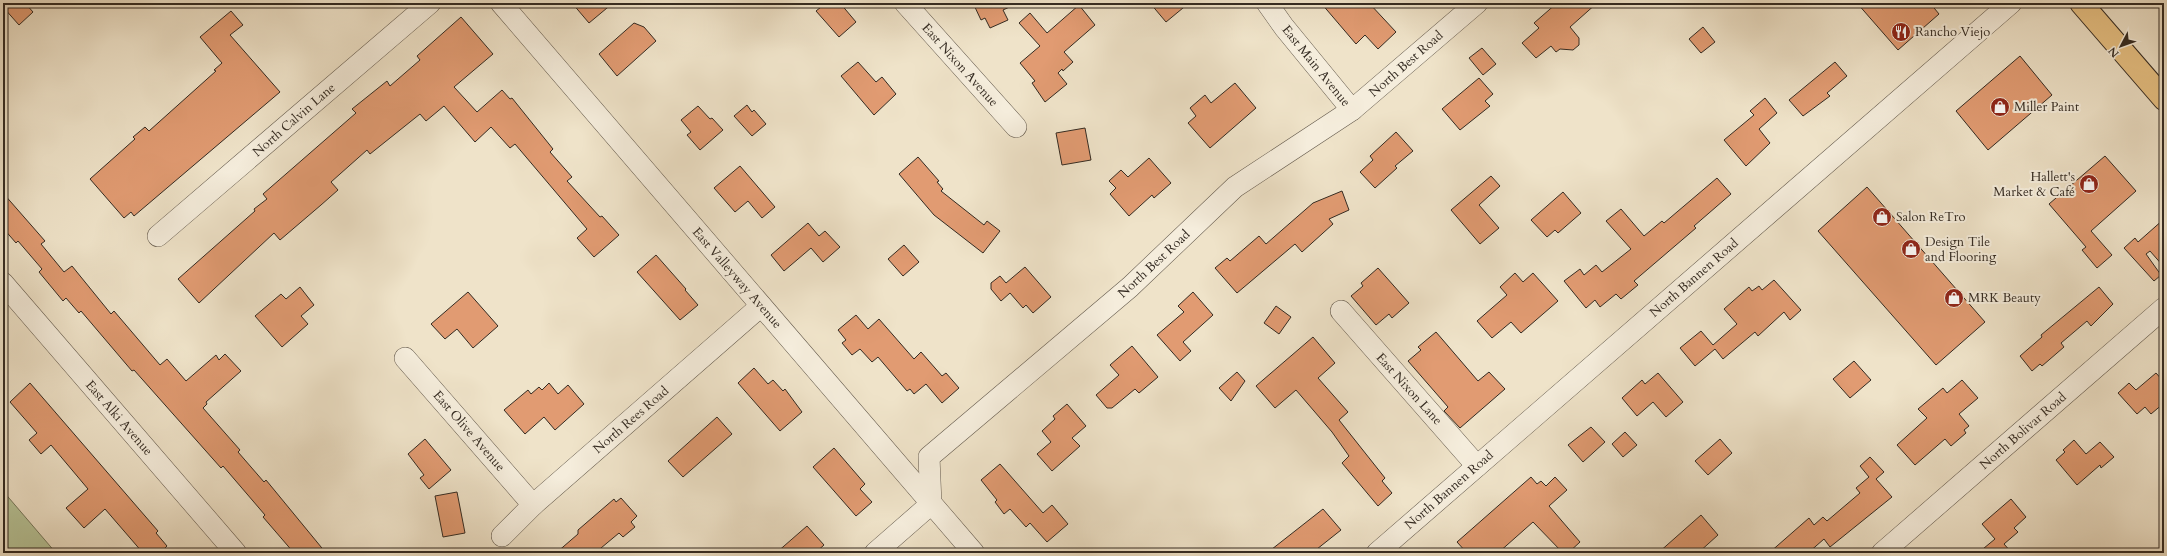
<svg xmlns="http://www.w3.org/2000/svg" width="2167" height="556" font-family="Cardo,serif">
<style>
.green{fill:#b7c498;stroke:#76785d}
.building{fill:#e19b72;stroke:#342b22}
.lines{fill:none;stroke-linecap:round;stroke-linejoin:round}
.minor-casing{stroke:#63594c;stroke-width:22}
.major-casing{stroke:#342b22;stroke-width:24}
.minor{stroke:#f5eddc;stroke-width:21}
.major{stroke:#e8c284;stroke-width:22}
.labels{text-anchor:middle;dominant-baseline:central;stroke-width:4;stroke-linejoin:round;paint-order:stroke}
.poi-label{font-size:13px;fill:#342b22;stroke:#f5eddc;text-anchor:start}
.street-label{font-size:13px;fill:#342b22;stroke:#f5eddc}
</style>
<rect width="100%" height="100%" fill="#efe3c9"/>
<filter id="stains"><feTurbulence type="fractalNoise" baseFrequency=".005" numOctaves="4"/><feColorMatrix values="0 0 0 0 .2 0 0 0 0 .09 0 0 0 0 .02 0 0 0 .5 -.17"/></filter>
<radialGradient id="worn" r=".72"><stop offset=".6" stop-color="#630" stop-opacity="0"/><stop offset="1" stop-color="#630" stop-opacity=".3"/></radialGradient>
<path class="green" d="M3,491L56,553H3Z"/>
<g class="building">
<path d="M3,3H25L33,12L19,25L3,7Z"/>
<path d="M572,3H613L589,23Z"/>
<path d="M826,3H840L856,22L839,37L816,11Z"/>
<path d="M973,3H1018L1003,10L1008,20L990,28L985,18L981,20Z"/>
<path d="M1150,3H1189L1166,22Z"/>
<path d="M1321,3H1369L1396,32L1378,49L1365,35L1356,44Z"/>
<path d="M1557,3H1597L1570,27L1579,38V45L1573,50L1560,49L1556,52L1551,46L1536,58L1522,43L1539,28L1534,23Z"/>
<path d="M1857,3H1930L1939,14L1898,50Z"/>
<path d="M1079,5L1095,25L1064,52L1073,62L1063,71L1062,69L1058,73L1067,84L1045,102L1032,83L1035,81L1020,63L1040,46L1019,23L1030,13L1047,33Z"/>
<path d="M231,11L243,25L230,35L280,92L134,216L131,212L124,218L90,179L135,139L133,137L145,127L149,131L216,71L214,70L222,63L200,37Z"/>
<path d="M461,17L493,54L454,87L477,112L502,90L510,99L512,98L553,149L550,152L572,177L567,181L600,217L602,216L619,235L594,257L577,238L587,229L515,144L510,148L491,127L475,142L444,106L426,121L420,114L370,154L367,150L331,182L338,190L321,205L280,240L274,233L199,303L178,279L255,211L254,209L267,199L263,194L356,113L352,109L387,81L390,86L420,60L417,56Z"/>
<path d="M634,23L644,27L656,41L617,76L599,54Z"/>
<path d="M1703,27L1715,42L1701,53L1689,39Z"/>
<path d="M1482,48L1496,64L1483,75L1469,58Z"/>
<path d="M2020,56L2052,95L1988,150L1956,111Z"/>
<path d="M858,62L876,82L882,77L896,94L874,115L841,76Z"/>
<path d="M1835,62L1847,76L1827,93L1830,96L1803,116L1789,100Z"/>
<path d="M1479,78L1493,94L1485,101L1490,106L1460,130L1442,109Z"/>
<path d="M1235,83L1256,108L1210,148L1188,123L1196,116L1190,108L1205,95L1211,103Z"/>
<path d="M1765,98L1777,113L1759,129L1770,143L1746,166L1724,140L1754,115L1750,111Z"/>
<path d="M747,105L752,112L754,110L766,124L752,136L734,116Z"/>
<path d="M698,106L710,119L712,118L723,130L700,150L687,135L691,132L681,120Z"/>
<path d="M1085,128L1091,160L1062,165L1056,133Z"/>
<path d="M1396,132L1413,151L1395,166L1397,168L1375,188L1360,172L1373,160L1370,156Z"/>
<path d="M2105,156L2136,191L2091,231L2112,255L2097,268L2082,250L2086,247L2049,204Z"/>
<path d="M918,157L939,181L937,182L943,189L941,191L984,225L987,221L1000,231L983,253L934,215L899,174Z"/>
<path d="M1149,158L1171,183L1154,198L1152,195L1129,216L1110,194L1116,188L1109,181L1121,170L1128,177Z"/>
<path d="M740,166L775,207L762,218L748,201L735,212L714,188Z"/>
<path d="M1491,176L1500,186L1479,205L1499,228L1480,244L1451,210Z"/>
<path d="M1717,178L1731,194L1694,226L1696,228L1634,281L1638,285L1621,299L1616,294L1600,307L1595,300L1586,308L1564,281L1580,269L1584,275L1596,265L1602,272L1631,249L1606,221L1621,209L1644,236L1662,221L1664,223Z"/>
<path d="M1867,187L1985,322L1936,365L1818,231Z"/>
<path d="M1342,191L1349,210L1329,219L1333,224L1302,252L1295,244L1237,293L1215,268L1227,258L1230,261L1259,236L1266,244L1313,203Z"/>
<path d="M1563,192L1581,213L1558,233L1555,230L1547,237L1531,220Z"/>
<path d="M3,193L45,241L41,244L64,272L72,266L111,314L114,311L160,365L167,359L186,381L216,355L219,360L225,354L241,371L206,402L207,404L203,408L240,450L238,452L264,482L266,480L326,553H294L263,517L265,515L223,466L221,468L134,370L132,371L81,311L79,313L66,298L63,301L39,272L42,269L18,241L16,243L3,228Z"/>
<path d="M2164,219V267L2150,251L2146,254L2161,275L2154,281L2124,248L2135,238L2138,242Z"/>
<path d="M808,223L819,236L825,231L840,247L823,262L811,248L784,271L771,255Z"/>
<path d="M904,245L919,262L903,276L888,259Z"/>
<path d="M656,255L686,289L685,290L698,305L680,320L637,272Z"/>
<path d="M1025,267L1051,297L1033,313L1026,305L1023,308L1010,293L1001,301L991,289V283L1000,276L1006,283Z"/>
<path d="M1378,268L1409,303L1392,318L1389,314L1376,325L1351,296L1363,286L1361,283Z"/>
<path d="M1515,273L1523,282L1533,273L1558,301L1521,333L1511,322L1492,338L1477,321L1507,295L1500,287Z"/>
<path d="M1774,280L1801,310L1790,320L1784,312L1758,336L1755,332L1723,359L1715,349L1695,366L1680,348L1701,331L1713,345L1737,324L1724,309L1749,287L1752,291L1759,286L1762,290Z"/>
<path d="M300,287L314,305L301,316L308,324L282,347L255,316L281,294L286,299Z"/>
<path d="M2099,287L2113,304L2091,326L2087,321L2061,343L2064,347L2042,366L2040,364L2032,371L2020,356L2042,337L2041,335Z"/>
<path d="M468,292L498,326L473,348L457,329L445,339L431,324Z"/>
<path d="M1193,292L1213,315L1183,342L1191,351L1180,361L1157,335L1184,312L1178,306Z"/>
<path d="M1276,306L1291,317L1279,334L1264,323Z"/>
<path d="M856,315L868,329L879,319L914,359L921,352L942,376L946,373L959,388L942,403L926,384L914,394L910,389L907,391L878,357L872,362L860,349L852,355L842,343L846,340L838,330Z"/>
<path d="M1436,332L1478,381L1489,372L1505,389L1460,428L1444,411L1448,407L1408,361L1421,350L1418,347Z"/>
<path d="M1313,337L1335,363L1318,378L1348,412L1339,420L1385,478L1382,481L1392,493L1378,506L1342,463L1349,456L1332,432L1296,390L1275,408L1256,386Z"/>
<path d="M1132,346L1158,377L1139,393L1135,389L1112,408H1107L1096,395L1119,375L1110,365Z"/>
<path d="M1854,361L1871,380L1850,398L1833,379Z"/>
<path d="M754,368L768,384L773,380L783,391L785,389L802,412L780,431L738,383Z"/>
<path d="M1237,372L1245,381L1231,401L1219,388Z"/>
<path d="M1658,373L1683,402L1666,417L1653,402L1637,416L1622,398L1642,380L1645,384Z"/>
<path d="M2156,373L2164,382V403L2151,414L2145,407L2137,414L2118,393L2129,383L2136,390Z"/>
<path d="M1962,380L1978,398L1959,414L1969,426L1964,430L1966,433L1951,446L1945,439L1915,465L1897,445L1927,418L1918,409L1943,388L1947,393Z"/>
<path d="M30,383L158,531L156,533L167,546L160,553H143L105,509L84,528L66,508L88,489L51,445L41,454L29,440L37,433L10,402Z"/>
<path d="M549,383L558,394L568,385L584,404L555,430L544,417L525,434L504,410L528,390L531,394L539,387L542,390Z"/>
<path d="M1067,404L1086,426L1072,438L1080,446L1052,471L1037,454L1051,442L1042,431L1055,419L1053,416Z"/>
<path d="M717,417L732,434L683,477L668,461Z"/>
<path d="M1591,427L1605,442L1583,462L1568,445Z"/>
<path d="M1625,432L1637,445L1623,457L1612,444Z"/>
<path d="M425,439L451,470L429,489L420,478L424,475L408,454Z"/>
<path d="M1720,439L1732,453L1708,475L1695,461Z"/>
<path d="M2074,440L2086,454L2100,442L2114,457L2101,468L2100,465L2077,485L2056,460L2065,452L2063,450Z"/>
<path d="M834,448L865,484L860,489L872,502L856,516L813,467Z"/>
<path d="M1870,457L1884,472L1876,479L1892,497L1830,547L1824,539L1808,553H1769L1809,518L1814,525L1823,517L1827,521L1860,493L1856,488L1869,477L1860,466Z"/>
<path d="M1000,464L1043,513L1052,505L1068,524L1047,542L1030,523L1026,527L1010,509L1004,514L995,502L997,500L981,480Z"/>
<path d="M1531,477L1537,484L1541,481L1546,486L1555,477L1567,490L1549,506L1580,542L1568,553H1563L1533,522L1498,553H1467L1457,542Z"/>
<path d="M457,492L465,533L443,537L435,496Z"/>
<path d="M621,498L637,516L631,522L635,527L623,537L619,533L595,553H556L578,534V530L614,499L616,502Z"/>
<path d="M2011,499L2026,517L2014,528L2018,532L2004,544L2012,553H1978L1995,539L1982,524Z"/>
<path d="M1323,509L1341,530L1312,553H1267Z"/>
<path d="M1701,515L1718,535L1698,553H1658Z"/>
<path d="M807,526L824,545L815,553H776Z"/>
</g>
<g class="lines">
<defs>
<g id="minor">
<path d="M501,3L974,553"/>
<path d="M905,3L1016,127"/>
<path d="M1267,3L1284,27L1352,110"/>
<path d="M158,236L430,3"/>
<path d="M3,283L236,553"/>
<path d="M1341,311L1477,466"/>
<path d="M405,358L533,505"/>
<path d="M502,536L533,505L761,306"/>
<path d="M875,553L931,504L929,457L1130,287L1235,187L1352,110L1477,3"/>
<path d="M1377,553L2011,3"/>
<path d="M1882,553L2164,308"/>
</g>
<path id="major" d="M2081,3L2164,99"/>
</defs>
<use href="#minor" class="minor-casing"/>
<use href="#major" class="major-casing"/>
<use href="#minor" class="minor"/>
<use href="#major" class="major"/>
</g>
<defs>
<symbol id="restaurant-disc" viewBox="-11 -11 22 22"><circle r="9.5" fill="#8f2418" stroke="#f5eddc"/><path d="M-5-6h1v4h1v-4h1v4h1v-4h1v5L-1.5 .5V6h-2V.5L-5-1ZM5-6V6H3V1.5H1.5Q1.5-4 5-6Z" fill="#fff"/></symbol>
<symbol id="shop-disc" viewBox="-11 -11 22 22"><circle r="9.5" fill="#8f2418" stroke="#f5eddc"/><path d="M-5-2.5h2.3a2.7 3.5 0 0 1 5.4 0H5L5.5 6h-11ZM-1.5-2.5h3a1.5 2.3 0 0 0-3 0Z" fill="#fff"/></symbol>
</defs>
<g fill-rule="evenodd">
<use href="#restaurant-disc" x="1890" y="21" width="22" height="22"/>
<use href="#shop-disc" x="1989" y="96" width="22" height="22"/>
<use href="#shop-disc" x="2078" y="173" width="22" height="22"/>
<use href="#shop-disc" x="1871" y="206" width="22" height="22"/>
<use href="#shop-disc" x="1900" y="238" width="22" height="22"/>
<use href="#shop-disc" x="1943" y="287" width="22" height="22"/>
</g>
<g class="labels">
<g class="poi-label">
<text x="1915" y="32">Rancho Viejo</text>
<text x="2014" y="107">Miller Paint</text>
<text x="2075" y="177" text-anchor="end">Hallett's<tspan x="2075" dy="15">Market &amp; Café</tspan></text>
<text x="1896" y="217">Salon ReTro</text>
<text x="1925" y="242">Design Tile<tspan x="1925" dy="15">and Flooring</tspan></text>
<text x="1968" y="298">MRK Beauty</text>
</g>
<g class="street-label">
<text transform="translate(1406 64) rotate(-41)">North Best Road</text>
<text transform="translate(960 65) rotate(48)">East Nixon Avenue</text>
<text transform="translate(1316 66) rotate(51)">East Main Avenue</text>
<text transform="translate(294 120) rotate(-41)">North Calvin Lane</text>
<text transform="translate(1154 264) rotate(-43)">North Best Road</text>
<text transform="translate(737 278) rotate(49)">East Valleyway Avenue</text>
<text transform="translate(1694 278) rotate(-41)">North Bannen Road</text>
<text transform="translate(1409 389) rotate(48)">East Nixon Lane</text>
<text transform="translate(119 418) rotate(49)">East Alki Avenue</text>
<text transform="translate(631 420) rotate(-41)">North Rees Road</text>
<text transform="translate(469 431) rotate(49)">East Olive Avenue</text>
<text transform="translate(2023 431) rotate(-41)">North Bolivar Road</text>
<text transform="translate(1449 490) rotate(-41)">North Bannen Road</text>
</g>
</g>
<rect width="2167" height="556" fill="none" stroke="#efe3c9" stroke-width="16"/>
<rect x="4" y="4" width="2159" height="548" fill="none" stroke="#342b22" stroke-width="2"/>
<rect x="8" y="8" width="2151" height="540" fill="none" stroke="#342b22"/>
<g transform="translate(2121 46) rotate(229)" stroke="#f5eddc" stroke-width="3" paint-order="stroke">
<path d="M0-3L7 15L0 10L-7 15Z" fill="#342b22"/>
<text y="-6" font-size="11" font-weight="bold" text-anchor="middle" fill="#342b22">N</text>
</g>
<rect width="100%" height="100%" filter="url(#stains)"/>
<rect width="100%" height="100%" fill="url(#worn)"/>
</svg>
